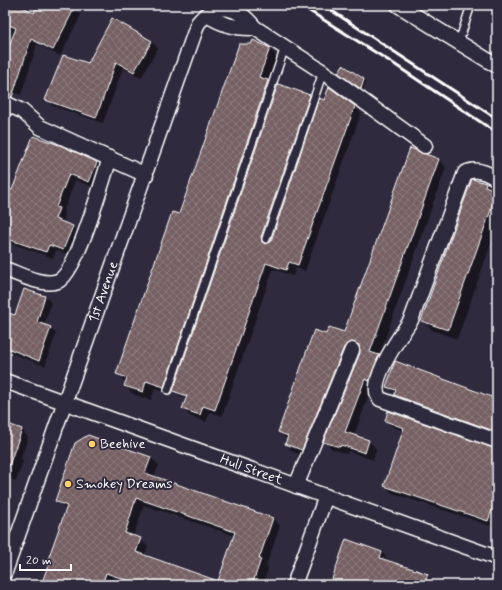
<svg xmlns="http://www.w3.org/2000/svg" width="502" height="590" font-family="Mynerve,sans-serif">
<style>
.shadow{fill:#0007;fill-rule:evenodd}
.building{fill:url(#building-cross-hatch);stroke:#fff;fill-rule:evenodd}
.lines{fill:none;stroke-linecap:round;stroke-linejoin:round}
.service-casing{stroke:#fff;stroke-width:10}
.minor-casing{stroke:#fff;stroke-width:17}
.service{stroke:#2f2a3d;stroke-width:7}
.minor{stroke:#2f2a3d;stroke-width:14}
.rail{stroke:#fff;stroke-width:3}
.poi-dot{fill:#ffd166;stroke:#2f2a3d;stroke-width:1.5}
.labels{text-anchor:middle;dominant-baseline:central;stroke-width:4;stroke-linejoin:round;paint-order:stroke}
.street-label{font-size:14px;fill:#fff;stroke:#2f2a3d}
.poi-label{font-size:14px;fill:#fff;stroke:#2f2a3d;text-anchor:start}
</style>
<defs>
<pattern id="building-cross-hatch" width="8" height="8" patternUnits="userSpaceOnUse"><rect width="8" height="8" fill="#766163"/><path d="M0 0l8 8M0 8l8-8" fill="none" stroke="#8b797a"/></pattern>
</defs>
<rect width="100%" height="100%" fill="#2f2a3d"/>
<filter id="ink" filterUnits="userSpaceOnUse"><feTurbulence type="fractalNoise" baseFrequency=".025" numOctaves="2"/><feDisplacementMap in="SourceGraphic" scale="8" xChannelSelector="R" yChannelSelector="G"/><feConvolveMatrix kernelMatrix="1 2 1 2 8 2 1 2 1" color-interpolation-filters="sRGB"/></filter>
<g filter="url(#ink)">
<g class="shadow">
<path d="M5,5H69L81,15L60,56L37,44L21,95L5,89Z"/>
<path d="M112,20L152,42L158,48L141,78L123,68L103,123L53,106L47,100L89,64Z"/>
<path d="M269,48L277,57L268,82L277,90L309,96L316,103L268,243L272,241L354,106L361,113L305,271L296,268L293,276L273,269L222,416L210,412L206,422L190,416L183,409L187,399L181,397L174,390L172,395L155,388L151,400L133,394L125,386L126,383L117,374L180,215Z"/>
<path d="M342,75L364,80L366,82L363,90Z"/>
<path d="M5,124L8,127L5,136Z"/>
<path d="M62,147L97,163L103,170L96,188L75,180L63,213L65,215L63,223L72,227L79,233L70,256L56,250L53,258L10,243L5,258V185L14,188Z"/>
<path d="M410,149L439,160L446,167L379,356L386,364L372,386L354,436L369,441L376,449L373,460L348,451L347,454L332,449L325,441L361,353L359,348L351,354L309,457L293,452L286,444L287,440L280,432L327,335L344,334Z"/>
<path d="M485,183L492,190L497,192V227L457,339L432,330L423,321Z"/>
<path d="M45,296L51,303L44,326L50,328L56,334L45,366L5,351V313L15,316Z"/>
<path d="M396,363L497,399V436L402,401L387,386Z"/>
<path d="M386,421L497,450V528L392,493L385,486L404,431L393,427Z"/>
<path d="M5,425L21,430L28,437L21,458L23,461L16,481L7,478L5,484Z"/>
<path d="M88,436L151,458L159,465L154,477L273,518L280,526L266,566L268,568L263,585H42L67,510L56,501ZM144,505L235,536L219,582L144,556L148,547L140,539L133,537Z"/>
<path d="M347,540L382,552L386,557L385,561L427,575L432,580L431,585H331Z"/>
</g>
<g class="building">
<path d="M5,5H20L34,13L37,5H76L53,50L31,39L12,97L5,95V56L16,28L5,23Z"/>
<path d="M112,18L152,41L134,72L116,62L96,118L45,100L63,55L88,63Z"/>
<path d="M253,40L270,48L259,77L268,80L164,387L146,381L143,392L124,386L127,378L116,374L172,212L179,214L239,44H251Z"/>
<path d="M343,65L364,79L361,89L338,73Z"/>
<path d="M278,84L310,95L261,237L262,242L265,244L271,241L319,98L324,100L329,87L355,106L298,265L289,262L286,270L266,263L215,410L203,406L200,415L182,409L187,396L173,391Z"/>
<path d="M33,136L62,146L97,162L89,182L69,174L56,207L59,208L55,219L73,226L63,250L49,245L46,252L5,238V188L12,190Z"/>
<path d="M410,148L439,159L370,352L379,355L369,381L365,379L345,432L369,440L365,453L341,445L340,447L323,442L360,353L359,345L351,342L344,347L302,450L285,444L288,436L278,432L314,330L326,334L329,327L344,332Z"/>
<path d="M472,179L486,183L485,186L497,191V193L448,330L421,321Z"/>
<path d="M24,289L45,296L37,322L51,327L39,361L5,347V312L15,315Z"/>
<path d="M395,361L497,399V432L394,395L396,390L386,387Z"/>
<path d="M388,411L497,449V496L488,521L384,486L404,428L385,421Z"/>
<path d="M5,423L22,429L7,471L5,470Z"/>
<path d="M88,435L151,457L145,473L273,518L259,559H261L252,585H141L106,573L102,585H41L49,563L47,562L67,506L55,501L75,443ZM136,498L235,532L218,581L136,552L141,538L125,533Z"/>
<path d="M346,539L382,552L380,558L428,574L424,585H330Z"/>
</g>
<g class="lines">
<defs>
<g id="service">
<path d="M459,42L471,5"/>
<path d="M266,239L323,72"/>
<path d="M168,390L285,47"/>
</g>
<g id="minor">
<path d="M398,5L497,66"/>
<path d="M207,15C222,25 236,29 255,28"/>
<path d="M5,103L22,111L40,127L146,175"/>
<path d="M497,179C488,173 475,167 465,173L411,320C401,335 366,383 380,399L497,441"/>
<path d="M5,269C19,274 43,287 58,281C77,273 102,181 110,158"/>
<path id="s1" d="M5,381L497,558"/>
<path d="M296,486L352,350"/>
<path id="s2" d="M5,572L198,23C217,0 238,6 255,28L323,72L425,146"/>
<path d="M294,585L326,496"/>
</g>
</defs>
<use href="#service" class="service-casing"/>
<use href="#minor" class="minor-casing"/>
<use href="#service" class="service"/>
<use href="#minor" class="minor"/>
<g class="rail">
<path d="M300,5L394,64L497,133"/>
<path d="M323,5L497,119"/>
</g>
</g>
</g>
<g class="poi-dot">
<circle cx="92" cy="444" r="4"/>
<circle cx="68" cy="484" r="4"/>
</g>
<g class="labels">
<g class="street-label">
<text stroke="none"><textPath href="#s2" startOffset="297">1st Avenue</textPath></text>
<text stroke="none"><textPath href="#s1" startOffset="262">Hull Street</textPath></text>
</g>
<g class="poi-label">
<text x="100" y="444">Beehive</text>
<text x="76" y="484">Smokey Dreams</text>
</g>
</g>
<rect width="502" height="590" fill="none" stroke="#2f2a3d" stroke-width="20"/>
<rect x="10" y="10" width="482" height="570" fill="none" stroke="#fff" stroke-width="1.5" filter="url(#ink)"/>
<path d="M20 564v6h51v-6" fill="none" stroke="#ffffff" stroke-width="2"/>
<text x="26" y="564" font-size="12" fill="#ffffff" stroke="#2f2a3d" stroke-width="3" paint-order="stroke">20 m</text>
</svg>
